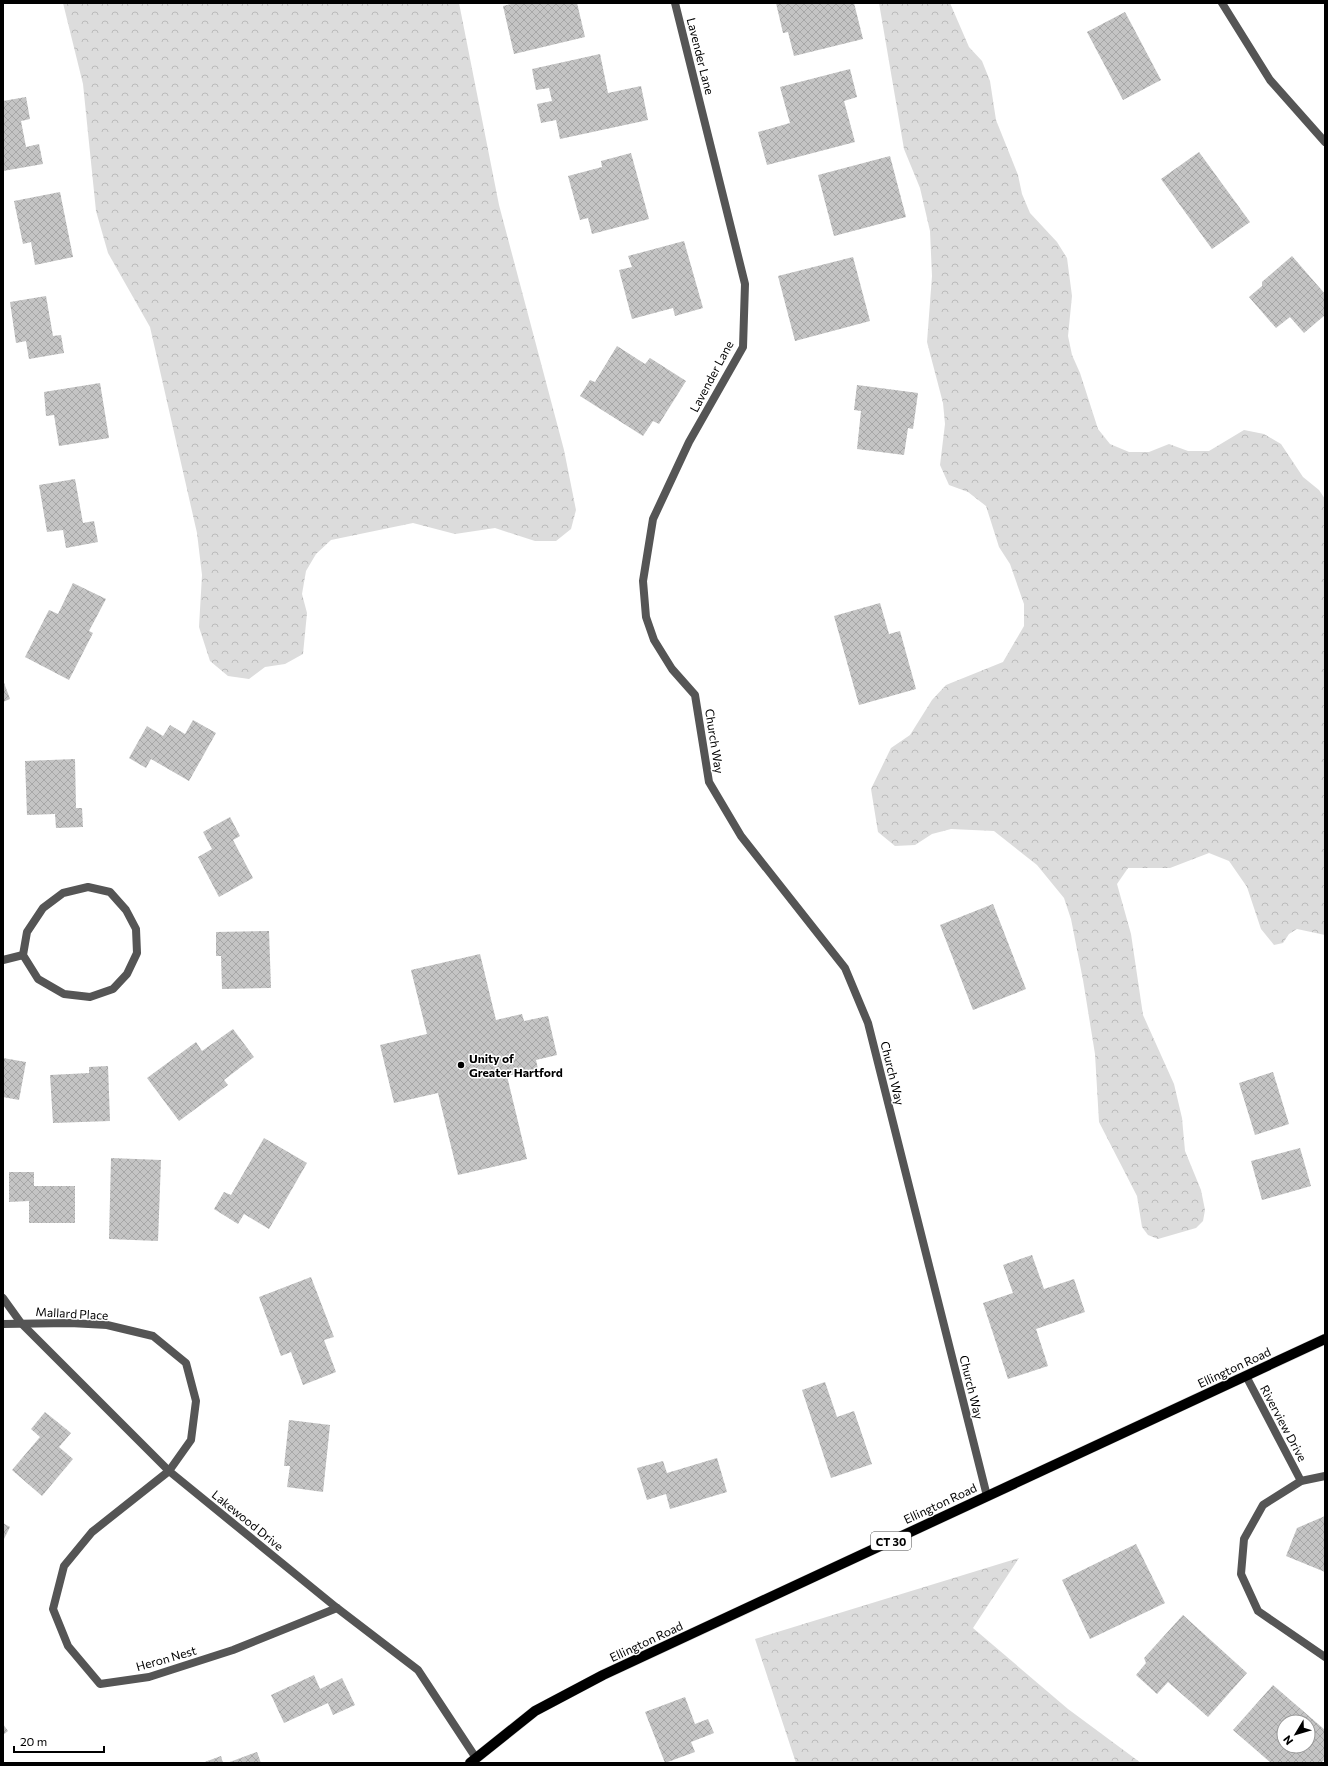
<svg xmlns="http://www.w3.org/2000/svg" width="1328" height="1766" font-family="Commissioner,sans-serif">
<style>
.forest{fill:url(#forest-crowns)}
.building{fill:url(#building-cross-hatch);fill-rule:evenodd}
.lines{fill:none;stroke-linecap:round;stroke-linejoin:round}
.primary-casing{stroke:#dbdbdb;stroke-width:11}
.minor{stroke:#555;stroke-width:8}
.primary{stroke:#000;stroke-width:10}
.poi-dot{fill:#000;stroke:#fff;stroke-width:1.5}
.labels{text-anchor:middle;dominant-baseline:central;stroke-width:3;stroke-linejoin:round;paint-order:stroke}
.shield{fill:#fff;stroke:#4c4c4c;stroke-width:1}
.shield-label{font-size:11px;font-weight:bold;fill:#000}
.street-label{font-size:12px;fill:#000;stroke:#fff}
.poi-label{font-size:12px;font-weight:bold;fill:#000;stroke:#fff;text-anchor:start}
</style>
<defs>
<pattern id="forest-crowns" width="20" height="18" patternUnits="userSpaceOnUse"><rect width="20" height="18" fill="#dcdcdc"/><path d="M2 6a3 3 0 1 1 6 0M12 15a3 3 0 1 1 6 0" fill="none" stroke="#bbb"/></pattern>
<pattern id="building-cross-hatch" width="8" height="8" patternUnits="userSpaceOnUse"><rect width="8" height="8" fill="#c4c4c4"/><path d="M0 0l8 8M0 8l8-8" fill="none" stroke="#a7a7a7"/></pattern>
</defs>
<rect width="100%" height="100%" fill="#fff"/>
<g class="forest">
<path d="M63,3H459L499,205L564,450L576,510L571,529L556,541H535L495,528L455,534L413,523L331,540L316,554L306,571L302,594L307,613L303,654L285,664L265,667L249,679L228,676L210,661L199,627L202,575L197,533L150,327L108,253L96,211L83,84Z"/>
<path d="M879,3H950L969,47L982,61L990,81L996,120L1018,175L1022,194L1030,213L1057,242L1067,258L1072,296L1068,336L1072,355L1080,373L1098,429L1110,444L1129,452H1149L1169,444L1188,451H1209L1244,430L1264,434L1281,444L1303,477L1319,490L1325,499V935L1297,929L1289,934L1283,943L1274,945L1261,929L1247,887L1229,861L1209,853L1170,868H1128L1117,884L1131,934L1143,1015L1174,1084L1182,1118L1185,1151L1201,1190L1205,1210L1203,1221L1196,1228L1158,1239L1148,1235L1142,1227L1137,1196L1099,1122L1095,1054L1083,980L1071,919L1064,898L1037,865L994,831L951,829L932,834L915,845L895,846L878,832L871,789L891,748L910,735L932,700L946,685L1003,662L1024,626V604L1010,564L999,547L986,506L968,492L949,485L940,465L945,424L943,403L927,342L932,276L930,231L920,188L904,149Z"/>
<path d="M1019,1558L973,1628L1068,1709L1141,1763H796L755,1639Z"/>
</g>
<g class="building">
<path d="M515,3H577L585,37L514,54L503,6Z"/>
<path d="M776,3H854L863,39L794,56L788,32L783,33Z"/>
<path d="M1125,12L1161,80L1123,100L1087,32Z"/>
<path d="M600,54L608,93L641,86L648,120L560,139L556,120L541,123L537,104L552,101L549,88L536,90L532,69Z"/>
<path d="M850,69L857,97L844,101L855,142L767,165L758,132L790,123L780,87Z"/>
<path d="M26,97L30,119L21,121L26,147L39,144L43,164L3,171V101Z"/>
<path d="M1199,152L1250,222L1212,249L1161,179Z"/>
<path d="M631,153L649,219L592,234L588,218L580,220L568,176L602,167L601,161Z"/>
<path d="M890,156L906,217L834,236L818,175Z"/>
<path d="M60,192L73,257L35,265L31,242L23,244L14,201Z"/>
<path d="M684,241L703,308L675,316L673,308L632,319L619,270L632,267L628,256Z"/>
<path d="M1292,256L1325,294V315L1304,333L1290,317L1276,328L1249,297L1262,286V282Z"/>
<path d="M853,257L870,321L795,341L778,276Z"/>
<path d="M46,296L53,336L61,335L64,353L29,359L26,341L16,343L10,302Z"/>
<path d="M617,346L645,364L650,358L686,381L659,424L653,421L643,436L580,396L590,380L595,382Z"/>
<path d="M100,383L109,438L59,446L54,415L46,416L44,392Z"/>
<path d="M857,385L918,393L913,429L908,428L904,455L857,449L861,411L854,410Z"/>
<path d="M75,479L83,523L94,521L98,542L66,548L63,530L47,532L39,485Z"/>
<path d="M73,583L106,599L89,631L93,633L69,680L25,657L49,610L58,614Z"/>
<path d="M880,603L889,634L900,631L916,689L859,705L834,616Z"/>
<path d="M3,680L10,699L3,702Z"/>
<path d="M193,720L216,733L189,781L151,759L146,768L129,758L147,726L163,736L170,725L185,734Z"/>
<path d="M75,759L76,808H82L83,827L56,828L55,814L27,815L25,761Z"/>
<path d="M230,817L240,836L233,840L253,878L219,897L198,857L212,849L203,832Z"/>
<path d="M993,904L1026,989L973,1010L940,925Z"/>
<path d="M269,931L271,988L222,989L221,956H216V932Z"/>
<path d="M480,954L496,1020L522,1014L524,1021L548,1016L557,1055L536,1060L538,1069L507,1076L527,1159L458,1175L438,1093L394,1103L380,1045L427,1034L411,970Z"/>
<path d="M233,1029L254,1057L224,1080L228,1085L179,1121L147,1078L196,1042L202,1051Z"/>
<path d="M3,1058L26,1062L19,1100L3,1097Z"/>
<path d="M108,1066L110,1121L53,1123L50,1075L89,1073V1067Z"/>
<path d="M1273,1072L1289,1124L1255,1135L1239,1083Z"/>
<path d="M264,1138L307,1163L269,1229L244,1214L238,1224L214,1209L224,1192L231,1195Z"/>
<path d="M1300,1148L1311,1186L1262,1200L1251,1161Z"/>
<path d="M111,1158L161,1160L158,1241L109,1239Z"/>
<path d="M9,1172H34V1186H75V1223H29V1201L9,1202Z"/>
<path d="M1032,1255L1044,1289L1074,1279L1085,1312L1036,1329L1048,1366L1008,1379L983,1303L1013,1293L1003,1265Z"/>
<path d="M311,1277L334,1337L324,1340L336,1372L303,1385L291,1352L281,1356L259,1297Z"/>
<path d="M825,1382L837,1417L854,1411L872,1464L831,1478L802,1390Z"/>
<path d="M45,1412L71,1433L59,1447L73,1459L42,1496L12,1470L40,1437L31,1429Z"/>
<path d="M289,1420L330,1425L323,1492L287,1487L290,1466H284Z"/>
<path d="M717,1458L727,1492L670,1509L666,1494L647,1500L637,1468L663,1461L667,1473Z"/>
<path d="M1325,1516V1572L1286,1556L1297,1528Z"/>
<path d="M3,1523L10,1527L3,1541Z"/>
<path d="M1136,1544L1165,1603L1090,1639L1062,1580Z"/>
<path d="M1183,1615L1247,1673L1208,1717L1168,1682L1157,1694L1136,1675L1146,1663L1144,1658Z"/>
<path d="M314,1675L320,1689L342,1678L355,1705L333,1715L328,1703L284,1723L271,1695Z"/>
<path d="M1273,1685L1325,1730V1759L1321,1763H1271L1233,1730ZM1284,1722H1308V1746H1284Z"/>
<path d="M685,1697L695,1724L708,1719L714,1733L691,1742L695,1752L665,1763L645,1712Z"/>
<path d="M3,1724L8,1731L3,1735Z"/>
<path d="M257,1752L261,1763H227Z"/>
<path d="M221,1756L223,1763H202Z"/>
</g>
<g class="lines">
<defs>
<path id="primary" d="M470,1763L535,1711L603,1675L1325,1339"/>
</defs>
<use href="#primary" class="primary-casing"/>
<g class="minor">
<path d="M675,3L745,284L743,347L689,442L653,519L643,581L646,617L654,640L672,669L695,695L709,782L741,836L845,968L868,1023L987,1496"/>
<path d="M1222,3L1270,80L1325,142"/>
<path d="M88,887L110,892L126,910L136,929L137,953L127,974L113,989L90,997L64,994L38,979L23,955L27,932L43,908L63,893Z"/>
<path d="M3,960L23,955"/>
<path d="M3,1298L21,1323L169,1471L337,1608L418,1670L476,1758"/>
<path d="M3,1324L70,1323L107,1325L153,1336L186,1363L196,1401L191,1440L169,1471L92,1532L64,1566L53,1609L68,1646L100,1684L149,1677L233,1650L337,1608"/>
<path d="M1246,1376L1301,1481"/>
<path d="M1325,1476L1301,1481L1263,1505L1244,1539L1241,1574L1258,1611L1325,1657"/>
</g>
<use href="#primary" class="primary"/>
</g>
<circle class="poi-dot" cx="461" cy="1065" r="4"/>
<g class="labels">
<rect class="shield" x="871" y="1532" width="40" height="18" rx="3"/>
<g class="shield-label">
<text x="891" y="1541">CT 30</text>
</g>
<g class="street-label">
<text transform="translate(701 56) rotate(76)">Lavender Lane</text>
<text transform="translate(711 376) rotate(-62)">Lavender Lane</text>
<text transform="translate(715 741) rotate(81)">Church Way</text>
<text transform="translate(893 1073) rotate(76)">Church Way</text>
<text transform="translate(72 1313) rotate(3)">Mallard Place</text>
<text transform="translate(1234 1367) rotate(-25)">Ellington Road</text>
<text transform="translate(972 1387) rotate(76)">Church Way</text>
<text transform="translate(1284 1423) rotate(62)">Riverview Drive</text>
<text transform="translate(940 1503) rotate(-25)">Ellington Road</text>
<text transform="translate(248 1520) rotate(39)">Lakewood Drive</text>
<text transform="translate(646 1641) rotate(-25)">Ellington Road</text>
<text transform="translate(166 1658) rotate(-16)">Heron Nest</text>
</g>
<g class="poi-label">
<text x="469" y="1058">Unity of<tspan x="469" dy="14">Greater Hartford</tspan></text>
</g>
</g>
<rect width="1328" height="1766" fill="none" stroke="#000000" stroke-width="8"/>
<g transform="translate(1296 1734) rotate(232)"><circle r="19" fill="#ffffff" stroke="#999999"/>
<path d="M0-3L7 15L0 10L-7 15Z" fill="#000000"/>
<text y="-6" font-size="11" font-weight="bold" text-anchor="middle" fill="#000000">N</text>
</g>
<path d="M14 1746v6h90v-6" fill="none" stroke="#000000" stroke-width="2"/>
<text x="20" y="1746" font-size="12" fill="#000000" stroke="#ffffff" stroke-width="3" paint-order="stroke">20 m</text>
</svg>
